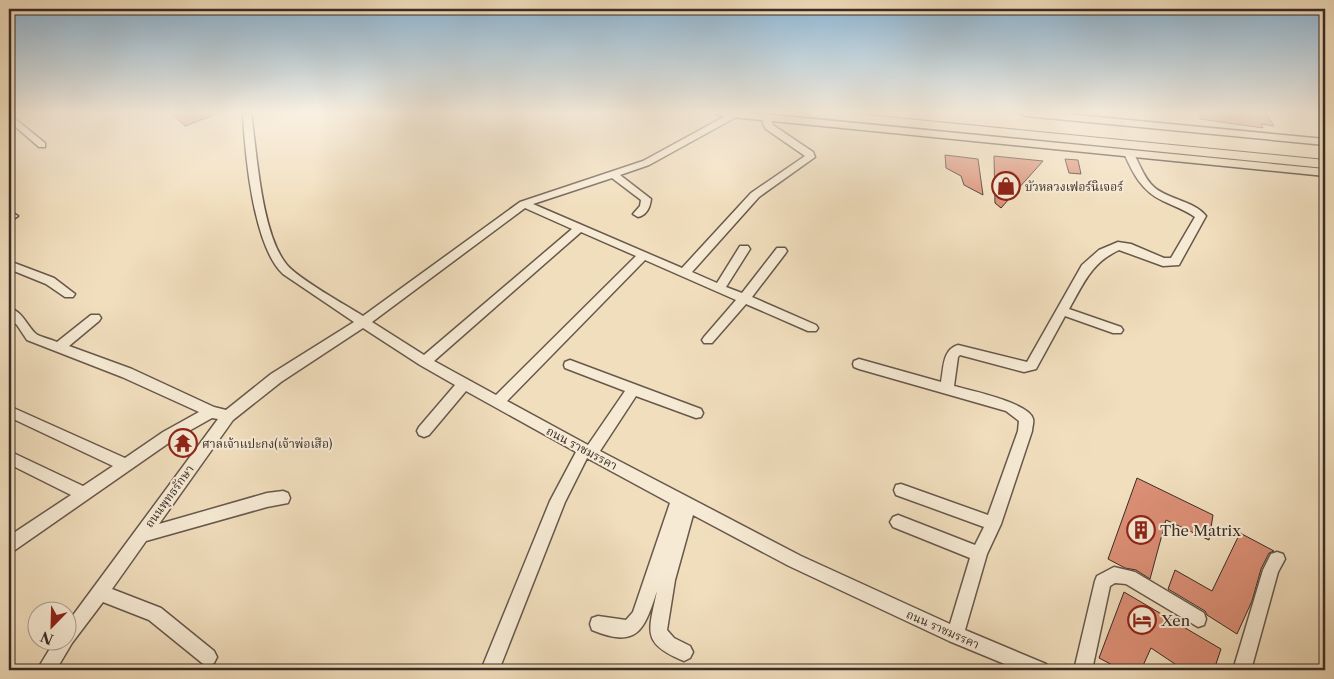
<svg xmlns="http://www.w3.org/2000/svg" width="1334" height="679" font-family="'Libre Caslon Text','Noto Serif Thai',serif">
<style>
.building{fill:#dc8f76;stroke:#392c27}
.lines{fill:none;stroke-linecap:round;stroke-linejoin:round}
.minor-casing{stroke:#67584c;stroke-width:3}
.major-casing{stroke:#392c27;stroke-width:3}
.highway-casing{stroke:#392c27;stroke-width:2}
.minor{fill:#f6ead4;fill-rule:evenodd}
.major{fill:#f1debd;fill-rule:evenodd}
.highway{fill:#f1debd;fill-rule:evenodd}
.labels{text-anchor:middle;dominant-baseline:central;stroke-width:4;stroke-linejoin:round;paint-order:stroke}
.poi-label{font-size:12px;fill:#392c27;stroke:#f6ead4;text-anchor:start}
.street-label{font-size:12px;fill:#392c27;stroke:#f6ead4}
.near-poi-label{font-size:15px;fill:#392c27;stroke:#f6ead4;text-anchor:start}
</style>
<rect width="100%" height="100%" fill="#f1debd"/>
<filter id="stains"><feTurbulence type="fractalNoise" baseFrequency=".004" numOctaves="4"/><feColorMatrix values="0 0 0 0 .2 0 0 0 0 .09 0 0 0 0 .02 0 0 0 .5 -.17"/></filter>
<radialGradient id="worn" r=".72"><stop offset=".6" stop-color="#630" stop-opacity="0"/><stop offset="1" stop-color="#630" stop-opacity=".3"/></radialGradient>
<g class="building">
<path d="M171,113H217V114L185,126Z"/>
<path d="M1200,113H1266L1274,126L1261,124L1263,128L1200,119Z"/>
<path d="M945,155L978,159L983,195L964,185L961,176L946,168Z"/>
<path d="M994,156L1043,161L1001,208L995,203Z"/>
<path d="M1065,159L1078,160L1081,174L1069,173Z"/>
<path d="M1137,478L1213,515L1209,540L1166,520L1150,579L1136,570L1125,568L1108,559Z"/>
<path d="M1240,533L1274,551L1269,553L1261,569L1252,601L1237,634L1207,615L1205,611L1168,589L1175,570L1212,591Z"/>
<path d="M1124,592L1221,649L1214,670H1172L1175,664L1151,648L1141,670H1122L1099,658Z"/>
</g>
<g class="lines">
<defs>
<g id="minor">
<path d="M243,113H251C257,153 261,234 287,265C300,280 344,304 363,316L520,202L643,161L731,113H739L738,116L649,165L620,175L651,199C650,207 647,215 638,217L633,214L640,206L641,200L612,178L533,204L682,268L751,193L805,156L766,129C763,125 761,120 764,115H770L773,125L813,152L815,157L759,197L692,272L717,283L740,246H748L750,249L726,287L742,293L777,248H785L787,251L785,254L752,297L816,325L818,328L816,331H808L746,304L712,343H704L702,340L704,337L736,300L645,260L507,401L588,445L625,391L565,368L564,365L565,362L570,360L701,409L703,413L701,417L696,418L636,396L600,451L801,556L950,624L970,558L893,527L890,522L893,517L898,515L975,545L984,527L896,495L894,490L896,485L901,484L988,515L1018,431L1019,421L1006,411L859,369L854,367L853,364L854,361L859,359L941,382C944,368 942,350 958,345L1027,362L1082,265L1099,250L1118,242L1131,244L1164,258H1171L1195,217C1185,210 1174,206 1163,201C1142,191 1133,174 1124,153L1126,151H1132C1140,163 1143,178 1155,188C1170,200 1194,201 1206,216L1179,265L1163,266L1119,250C1091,263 1084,283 1069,309L1121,327L1123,330L1121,333H1113L1065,316L1036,369L1024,372L960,355L958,357L954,386C969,390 1030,403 1033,419C1034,422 1032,428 1032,431L1001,524L987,554L965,630L1046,664L1049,670H1019L949,641L789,566L693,515L675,580L667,630L674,638L690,646L693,652L690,658L684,661C640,643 649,631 657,591C644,630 638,649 592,630L590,624L592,618L598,616L626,620L633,612L670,503L587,458L565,502L499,670H481L550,501L576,452L466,391L429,435L424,437L419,435L417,431L419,427L455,385L420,365L363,328L281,382L233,420L159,524L267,493L283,491L288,493L290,498L288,503L267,507L146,541L112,589L161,608L214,651L217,657L214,663L208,666L202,663L149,620L103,602L72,643L56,670H37L54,642H68V622L218,419L212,418L173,440L15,550L9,552V536L71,495L9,464V451L83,486L113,466L9,417V406L125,458L163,432L199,412L122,377L27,340L17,325L9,318V308C22,311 26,324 35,333C39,337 51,339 57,342L91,315H99L101,318L99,321L69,346L132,369L214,407L226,410L271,374L354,322L283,274C253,246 245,153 243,113ZM525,208L572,229L424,355L372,322ZM581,232L636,256L496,395L434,361Z"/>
<path d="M9,114L45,143V147H39L9,121Z"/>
<path d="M13,213L18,216L9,222V214Z"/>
<path d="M9,261L54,278L75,294L73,297H65L46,284L9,269Z"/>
<path d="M1277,552L1283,554L1285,559L1278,572L1251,670H1233L1263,570L1271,554Z"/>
<path d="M1114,567L1135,572L1204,613L1206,619L1204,625L1198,627L1126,584L1115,583L1110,586L1092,670H1074L1095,581L1097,576Z"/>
</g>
<g id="major">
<path d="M716,113H751L1325,169V176L721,116Z"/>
<path d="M1021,113H1056L1325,139V145L1026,116Z"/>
</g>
<path id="highway" d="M805,113H846L1325,160V168L811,117Z"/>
</defs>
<use href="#minor" class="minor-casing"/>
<use href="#major" class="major-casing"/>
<use href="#highway" class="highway-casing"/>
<use href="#minor" class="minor"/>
<use href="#major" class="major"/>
<use href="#highway" class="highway"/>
</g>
<linearGradient id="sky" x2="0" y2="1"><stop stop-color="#8bb6d6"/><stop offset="0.54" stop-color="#f9f0e1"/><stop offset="1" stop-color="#f9f0e1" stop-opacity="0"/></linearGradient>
<rect width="1334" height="208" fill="url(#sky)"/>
<defs>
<symbol id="shop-ring" viewBox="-11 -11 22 22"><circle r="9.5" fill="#f6ead4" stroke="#8f2418" stroke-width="1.5"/><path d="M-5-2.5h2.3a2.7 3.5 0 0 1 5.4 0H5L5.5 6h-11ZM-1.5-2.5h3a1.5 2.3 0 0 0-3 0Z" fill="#8f2418"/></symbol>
<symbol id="temple-ring" viewBox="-11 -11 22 22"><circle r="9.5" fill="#f6ead4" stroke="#8f2418" stroke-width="1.5"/><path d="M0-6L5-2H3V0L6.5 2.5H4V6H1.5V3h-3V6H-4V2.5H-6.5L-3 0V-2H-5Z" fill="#8f2418"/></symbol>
<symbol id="building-ring" viewBox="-11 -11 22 22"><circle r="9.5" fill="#f6ead4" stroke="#8f2418" stroke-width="1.5"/><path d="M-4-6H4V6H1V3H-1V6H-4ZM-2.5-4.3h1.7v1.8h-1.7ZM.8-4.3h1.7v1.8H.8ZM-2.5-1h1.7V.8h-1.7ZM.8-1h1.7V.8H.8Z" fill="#8f2418"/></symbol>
<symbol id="hotel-ring" viewBox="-11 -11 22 22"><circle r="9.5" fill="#f6ead4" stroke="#8f2418" stroke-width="1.5"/><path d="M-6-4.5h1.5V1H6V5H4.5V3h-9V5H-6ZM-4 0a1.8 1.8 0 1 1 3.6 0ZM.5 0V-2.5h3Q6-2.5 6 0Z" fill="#8f2418"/></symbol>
</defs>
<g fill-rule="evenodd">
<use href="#shop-ring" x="990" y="170" width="32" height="32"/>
<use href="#temple-ring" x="167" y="427" width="32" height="32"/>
<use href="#building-ring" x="1125" y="514" width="32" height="32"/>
<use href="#hotel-ring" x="1126" y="604" width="32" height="32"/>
</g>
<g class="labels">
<g class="poi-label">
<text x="1025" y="186">บัวหลวงเฟอร์นิเจอร์</text>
<text x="202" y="443">ศาลเจ้าแปะกง(เจ้าพ่อเสือ)</text>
</g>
<g class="street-label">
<text transform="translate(582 448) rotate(28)">ถนน ราชมรรคา</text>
<text transform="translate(169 496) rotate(-54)">ถนนพุทธรักษา</text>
<text transform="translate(943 629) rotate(24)">ถนน ราชมรรคา</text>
</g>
<g class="near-poi-label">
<text x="1160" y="530">The Matrix</text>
<text x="1161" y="620">Xen</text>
</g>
</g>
<rect width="1334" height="679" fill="none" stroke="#f1debd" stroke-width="30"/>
<rect x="10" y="10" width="1314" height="659" fill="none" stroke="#392c27" stroke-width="2.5"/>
<rect x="15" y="15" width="1304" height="649" fill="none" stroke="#392c27"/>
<g transform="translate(52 626) rotate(203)"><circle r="24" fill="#f6ead4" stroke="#aa9e8f"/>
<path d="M0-4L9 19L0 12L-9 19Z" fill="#8f2418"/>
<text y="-8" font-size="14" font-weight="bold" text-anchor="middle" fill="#392c27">N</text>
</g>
<rect width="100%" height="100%" filter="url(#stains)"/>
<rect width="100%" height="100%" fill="url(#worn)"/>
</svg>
